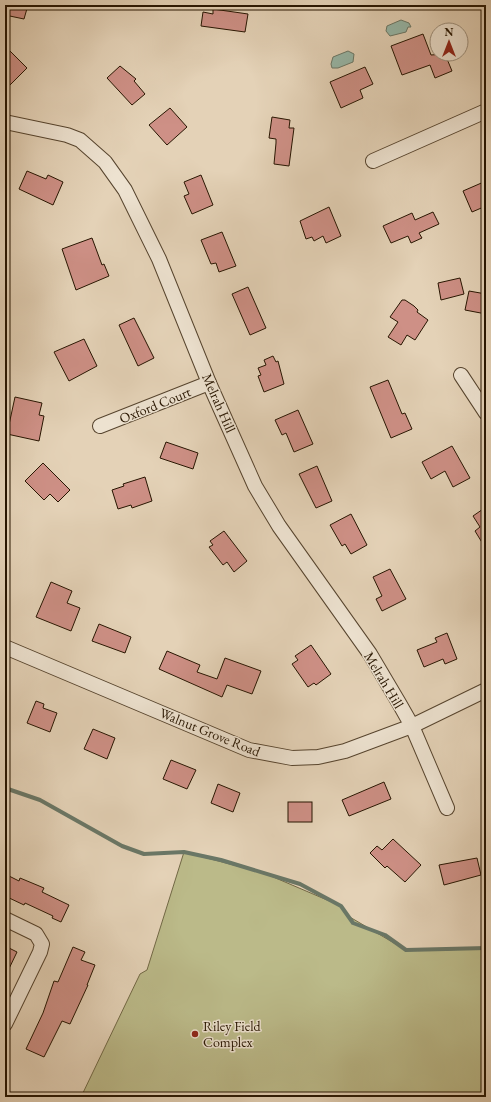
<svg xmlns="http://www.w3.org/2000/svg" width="491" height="1102" font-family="'EB Garamond',serif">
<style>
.green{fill:#bbba89;stroke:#716845}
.water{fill:#97b8a9;stroke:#6a7766}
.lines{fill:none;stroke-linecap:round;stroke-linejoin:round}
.stream{stroke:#6a7766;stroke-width:4}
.building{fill:#ce9086;stroke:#271501}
.minor-casing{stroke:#56442e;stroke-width:16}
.minor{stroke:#ede2d0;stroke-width:14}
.poi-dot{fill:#8f2418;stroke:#ede2d0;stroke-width:1.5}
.labels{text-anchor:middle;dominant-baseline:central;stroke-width:3;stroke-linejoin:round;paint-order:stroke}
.street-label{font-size:14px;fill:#271501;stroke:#ede2d0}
.poi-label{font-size:14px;fill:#271501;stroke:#ede2d0;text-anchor:start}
</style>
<rect width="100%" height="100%" fill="#e4d2b7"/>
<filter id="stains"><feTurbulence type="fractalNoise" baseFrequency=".005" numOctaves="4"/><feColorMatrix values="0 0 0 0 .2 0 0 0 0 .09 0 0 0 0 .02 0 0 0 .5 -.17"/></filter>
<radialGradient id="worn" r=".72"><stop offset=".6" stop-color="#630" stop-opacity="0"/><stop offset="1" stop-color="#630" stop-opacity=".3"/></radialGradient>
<path class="green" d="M184,852L264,873L341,906L348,916L406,950H446L486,948V1097H81L140,974L147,970Z"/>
<g class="water">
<path d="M401,20L409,23L411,27H408L406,32L390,36L386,31L387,26Z"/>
<path d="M348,51L354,54L353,62L338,68H332L331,64L333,57Z"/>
</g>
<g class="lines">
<path class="stream" d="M5,788L40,800L122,846L144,854L184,852L221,860L300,884L341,906L353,923L385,935L406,950L486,948"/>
</g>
<g class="building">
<path d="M6,5H28L24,19L5,15Z"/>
<path d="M213,9L248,14L245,32L201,26L203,12L213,14Z"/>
<path d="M423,34L431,55L445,54L452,71L435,78L430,65L402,75L391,46Z"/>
<path d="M5,46L27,68L5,90Z"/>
<path d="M120,66L136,79L134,81L145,94L132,105L107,78Z"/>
<path d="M365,67L373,84L360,90L363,98L341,108L330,82Z"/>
<path d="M170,108L187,127L167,145L149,125Z"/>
<path d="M272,117L290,120L289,128H294L289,166L274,164L276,143V139L269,138Z"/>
<path d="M27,171L46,179L48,175L63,182L53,205L19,189Z"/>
<path d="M201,175L213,205L192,214L184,196L189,194L184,182Z"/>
<path d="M486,181V206L472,212L463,191Z"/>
<path d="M329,207L341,236L326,243L323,236L314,241L312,237L306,239L300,221Z"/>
<path d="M433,212L439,224L419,233L422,238L411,243L408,236L391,243L383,226L412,213L415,220Z"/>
<path d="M222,232L236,266L219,272L216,263L211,264L201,240Z"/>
<path d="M92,238L102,265L104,264L109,276L76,290L62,249Z"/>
<path d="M460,278L464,294L441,300L438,283Z"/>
<path d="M248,287L266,328L250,335L232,294Z"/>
<path d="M469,291L486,294V314L465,310Z"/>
<path d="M402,300H405L414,306L418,310L417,312L428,320L415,340L407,335L401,345L388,337L398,322L390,317Z"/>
<path d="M134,318L154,358L138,366L119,325Z"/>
<path d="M84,339L97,366L69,381L54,352Z"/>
<path d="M273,356L276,362L278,361L284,384L264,392L258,376L261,375L258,368L266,365L264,360Z"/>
<path d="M388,380L402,414L405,413L412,429L391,438L370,387Z"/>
<path d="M15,397L42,403L39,415L44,416L39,441L7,434Z"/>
<path d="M298,410L313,444L294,452L286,433L282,435L275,420Z"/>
<path d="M166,442L198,453L193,469L160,458Z"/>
<path d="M452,446L470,478L453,487L445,471L431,479L422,462Z"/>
<path d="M43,463L70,490L58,502L50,494L44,500L25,481Z"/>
<path d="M317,466L332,501L316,508L299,474Z"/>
<path d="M145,477L152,501L132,508L131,505L118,509L112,490L124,486L123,484Z"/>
<path d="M486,507V549L475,531L480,527L473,516Z"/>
<path d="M351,514L367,545L351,554L345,544L342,546L330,525Z"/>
<path d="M224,531L247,561L234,572L227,562L223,565L209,547L213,545L210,541Z"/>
<path d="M390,569L406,599L382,611L376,599L382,596L373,577Z"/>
<path d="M51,582L72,591L67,603L80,608L71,631L36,617Z"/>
<path d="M99,624L131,637L125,653L92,641Z"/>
<path d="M447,633L457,659L445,664L443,659L424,667L417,650L437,642L435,638Z"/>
<path d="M311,645L331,674L316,685L314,683L308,687L292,664L298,660L295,656Z"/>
<path d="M167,651L200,665L197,672L217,679L225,658L261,671L252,694L227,685L222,697L159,669Z"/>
<path d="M36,701L44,704L43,708L57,713L50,732L27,723Z"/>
<path d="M93,729L115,738L107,759L84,749Z"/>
<path d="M171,760L196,770L187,789L163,779Z"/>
<path d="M384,782L391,799L349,816L342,800Z"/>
<path d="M218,784L240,793L233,812L211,803Z"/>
<rect x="288" y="802" width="24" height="20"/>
<path d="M393,839L421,865L405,882L387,866L385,868L370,853L377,846L382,850Z"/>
<path d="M477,858L481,875L444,885L439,865Z"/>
<path d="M5,874L19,881L20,878L44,888L42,892L69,905L61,922L52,918L53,916L25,903L24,905L5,896Z"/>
<path d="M5,946L17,952L5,977Z"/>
<path d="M73,947L85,952L81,960L95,965L87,985H88L70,1024L62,1021L44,1057L26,1049L43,1013L54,981L58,982Z"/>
</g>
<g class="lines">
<defs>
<g id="minor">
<path d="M5,122L67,135L80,140L105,162L125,190L159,259L209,383L255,486L279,526L370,654L399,703L412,726L447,808"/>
<path d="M373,161L486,111"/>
<path d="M461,375L486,413"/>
<path d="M100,426L209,383"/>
<path d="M5,647L249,750L292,758L318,757L345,751L412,726L486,690"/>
<path d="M5,919L36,934L42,944L40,952L5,1024"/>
</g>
</defs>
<use href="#minor" class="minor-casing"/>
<use href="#minor" class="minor"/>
</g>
<circle class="poi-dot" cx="195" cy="1034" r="4"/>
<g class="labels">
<g class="street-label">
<text transform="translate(219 403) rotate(66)">Melrah Hill</text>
<text transform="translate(155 405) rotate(-22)">Oxford Court</text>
<text transform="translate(384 680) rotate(59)">Melrah Hill</text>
<text transform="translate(210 732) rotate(22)">Walnut Grove Road</text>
</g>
<g class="poi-label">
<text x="203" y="1026">Riley Field<tspan x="203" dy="16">Complex</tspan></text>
</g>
</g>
<rect width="491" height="1102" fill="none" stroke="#e4d2b7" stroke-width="20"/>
<rect x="6" y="6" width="479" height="1090" fill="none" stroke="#271501" stroke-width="2"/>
<rect x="10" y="10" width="471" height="1082" fill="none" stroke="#271501"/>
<g transform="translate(449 42)"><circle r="19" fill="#ede2d0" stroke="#9e907d"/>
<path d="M0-3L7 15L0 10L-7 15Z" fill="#8f2418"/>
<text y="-6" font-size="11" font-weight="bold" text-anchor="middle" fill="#271501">N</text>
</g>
<rect width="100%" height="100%" filter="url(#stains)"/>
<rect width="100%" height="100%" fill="url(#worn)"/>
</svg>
